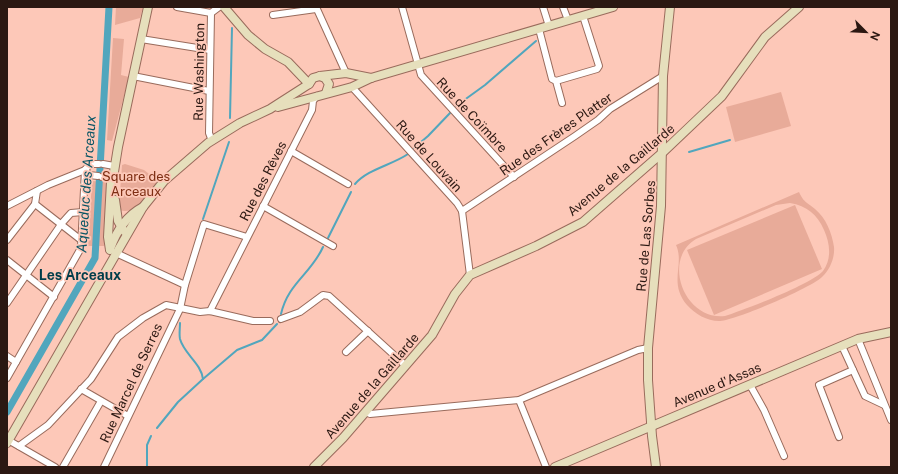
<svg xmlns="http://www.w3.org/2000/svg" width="898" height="474" font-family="'Public Sans',sans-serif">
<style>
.green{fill:#e8ab99;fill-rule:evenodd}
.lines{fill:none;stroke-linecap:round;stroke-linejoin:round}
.stream{stroke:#51a6bd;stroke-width:2}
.canal{stroke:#51a6bd;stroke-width:7}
.street-casing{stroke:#996b5c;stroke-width:8}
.secondary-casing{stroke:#996b5c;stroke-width:10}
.street{stroke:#fff;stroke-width:6}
.secondary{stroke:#e6dfbc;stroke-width:8}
.labels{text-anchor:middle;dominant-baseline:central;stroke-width:3.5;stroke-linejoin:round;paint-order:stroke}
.street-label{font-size:13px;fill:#2b1812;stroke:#fdc8b8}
.park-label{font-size:13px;fill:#7d2d12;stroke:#fdc8b8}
.water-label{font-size:14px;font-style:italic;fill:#085464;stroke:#fdc8b8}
.neighbourhood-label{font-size:14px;font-weight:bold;fill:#003d4a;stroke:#fdc8b8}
</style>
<rect width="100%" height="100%" fill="#fdc8b8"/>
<g class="green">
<path d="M116,7H143L140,18L115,25Z"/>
<path d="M113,38L124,39L121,75L129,77L112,141L107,140Z"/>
<path d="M781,92L791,126L735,142L726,107Z"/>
<path d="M125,164L144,170L158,181C150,192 136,216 120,210L119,206L122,165Z"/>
<path d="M92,181L107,182L104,246H88Z"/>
<path d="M799,192C804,203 807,202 815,209C826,218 832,233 834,247C835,257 830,270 822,277C811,288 734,321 719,321C707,321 695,314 687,305C668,282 685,265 676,245ZM790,203C807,206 817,214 824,230C830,243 832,259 823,271C812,284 744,310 725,316C685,321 661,260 696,239L776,205Z"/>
<path d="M795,205L822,269L714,315L687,250Z"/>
</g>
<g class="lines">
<g class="stream">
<path d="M456,106L485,85L536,41"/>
<path d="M230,118L232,28"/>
<path d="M414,148L428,136L451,112"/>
<path d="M689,152L730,140"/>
<path d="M355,184C368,169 392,165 408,154"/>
<path d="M203,219L229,142"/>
<path d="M328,238L351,192"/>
<path d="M281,314C288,283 311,274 323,247"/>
<path d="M180,323C180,328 179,334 180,339C184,354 201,363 203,379"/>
<path d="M157,428L178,402L203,379L237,350L262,340L277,324"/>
<path d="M147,467V445L151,436"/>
</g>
<path class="canal" d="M7,412L95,258L109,7"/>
<defs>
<g id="street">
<path d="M177,7L211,13"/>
<path d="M316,7L346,73"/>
<path d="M402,7L421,75L514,177"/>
<path d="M543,7L549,26"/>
<path d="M563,7L568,20"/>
<path d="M211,13L209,133L212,141"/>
<path d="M211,13L219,7"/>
<path d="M273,15L316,9"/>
<path d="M539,29L552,79L556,81L562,103"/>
<path d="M141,39L210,50"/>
<path d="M133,76L209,91"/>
<path d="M556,81L597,69L599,66L583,16"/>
<path d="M352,87L457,203L462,211L470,275"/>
<path d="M291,151L348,184"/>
<path d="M103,164L114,166"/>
<path d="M85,170L89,175L98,176"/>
<path d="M102,177L113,178"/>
<path d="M35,204L81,240"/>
<path d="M7,206L48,185L85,170L90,164H99"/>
<path d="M263,206L333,246"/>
<path d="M462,211L575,136L598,120L610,109L663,76"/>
<path d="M7,240L35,204L37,191"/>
<path d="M116,253L185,285"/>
<path d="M7,260L54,297"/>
<path d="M7,303L62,223L71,213L83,212"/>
<path d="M210,311L312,110L313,101L317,96"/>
<path d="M281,319L300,312L323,295L329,296L405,365"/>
<path d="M858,339L891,420"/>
<path d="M842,346L865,396L884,405"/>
<path d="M346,352L368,331"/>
<path d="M7,356L16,362"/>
<path d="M7,378L81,248L85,170"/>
<path d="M750,385L764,410L784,456"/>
<path d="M81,389L128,416"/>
<path d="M519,400L546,467"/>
<path d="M366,412L370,414L519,400L638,350L648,348"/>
<path d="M839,437L819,385L853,370"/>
<path d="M8,440L55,467"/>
<path d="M19,446L48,425L91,379L118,337L143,318L166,305L200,312L210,311L253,321H270"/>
<path d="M63,467L101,401"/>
<path d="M104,467L180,309L185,285L204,224L247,237"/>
</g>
<g id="secondary">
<path d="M224,7L248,35L265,49L288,62L309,84"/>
<path d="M320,76L325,78L329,84L326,93"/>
<path d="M278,107L352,87L371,78L613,7"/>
<path d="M115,200L118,221L124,231"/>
<path d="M110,249C116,232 126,216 143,207"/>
<path d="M110,250L108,237L111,182L113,178L118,147L148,7"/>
<path d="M7,443L143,207L164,181L208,143L240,123L270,109L309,84L313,78L320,76L346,73L371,78"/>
<path d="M314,467L343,438L432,335L455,294L470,275L536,246L583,222L662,153L722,96L765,37L799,7"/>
<path d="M555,467L858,339L891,332"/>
<path d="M656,467L652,436L648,380V348L661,206L663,76L670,7"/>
</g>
</defs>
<use href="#street" class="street-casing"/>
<use href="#secondary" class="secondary-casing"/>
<use href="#street" class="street"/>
<use href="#secondary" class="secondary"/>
</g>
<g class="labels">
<g class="street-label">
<text transform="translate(199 72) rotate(-89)">Rue Washington</text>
<text transform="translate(472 115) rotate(47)">Rue de Coïmbre</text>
<text transform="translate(556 134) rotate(-35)">Rue des Frères Platter</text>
<text transform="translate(429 156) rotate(48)">Rue de Louvain</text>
<text transform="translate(621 170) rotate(-40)">Avenue de la Gaillarde</text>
<text transform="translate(263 181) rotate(-63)">Rue des Rêves</text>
<text transform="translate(646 236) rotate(-85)">Rue de Las Sorbes</text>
<text transform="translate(131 383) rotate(-65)">Rue Marcel de Serres</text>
<text transform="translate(717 385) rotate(-23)">Avenue d'Assas</text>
<text transform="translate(372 386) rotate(-49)">Avenue de la Gaillarde</text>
</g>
<g class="park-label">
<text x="136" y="176">Square des<tspan x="136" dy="15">Arceaux</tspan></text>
</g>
<g class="water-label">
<text transform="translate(86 184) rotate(-86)">Aqueduc des Arceaux</text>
</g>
<g class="neighbourhood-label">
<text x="80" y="275">Les Arceaux</text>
</g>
</g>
<rect width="898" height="474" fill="none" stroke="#2b1812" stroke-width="16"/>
<g transform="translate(866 32) rotate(114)" stroke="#fdc8b8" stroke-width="3" paint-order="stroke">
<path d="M0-3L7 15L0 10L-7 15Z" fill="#2b1812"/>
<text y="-6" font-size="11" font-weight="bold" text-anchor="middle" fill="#2b1812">N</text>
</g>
</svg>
